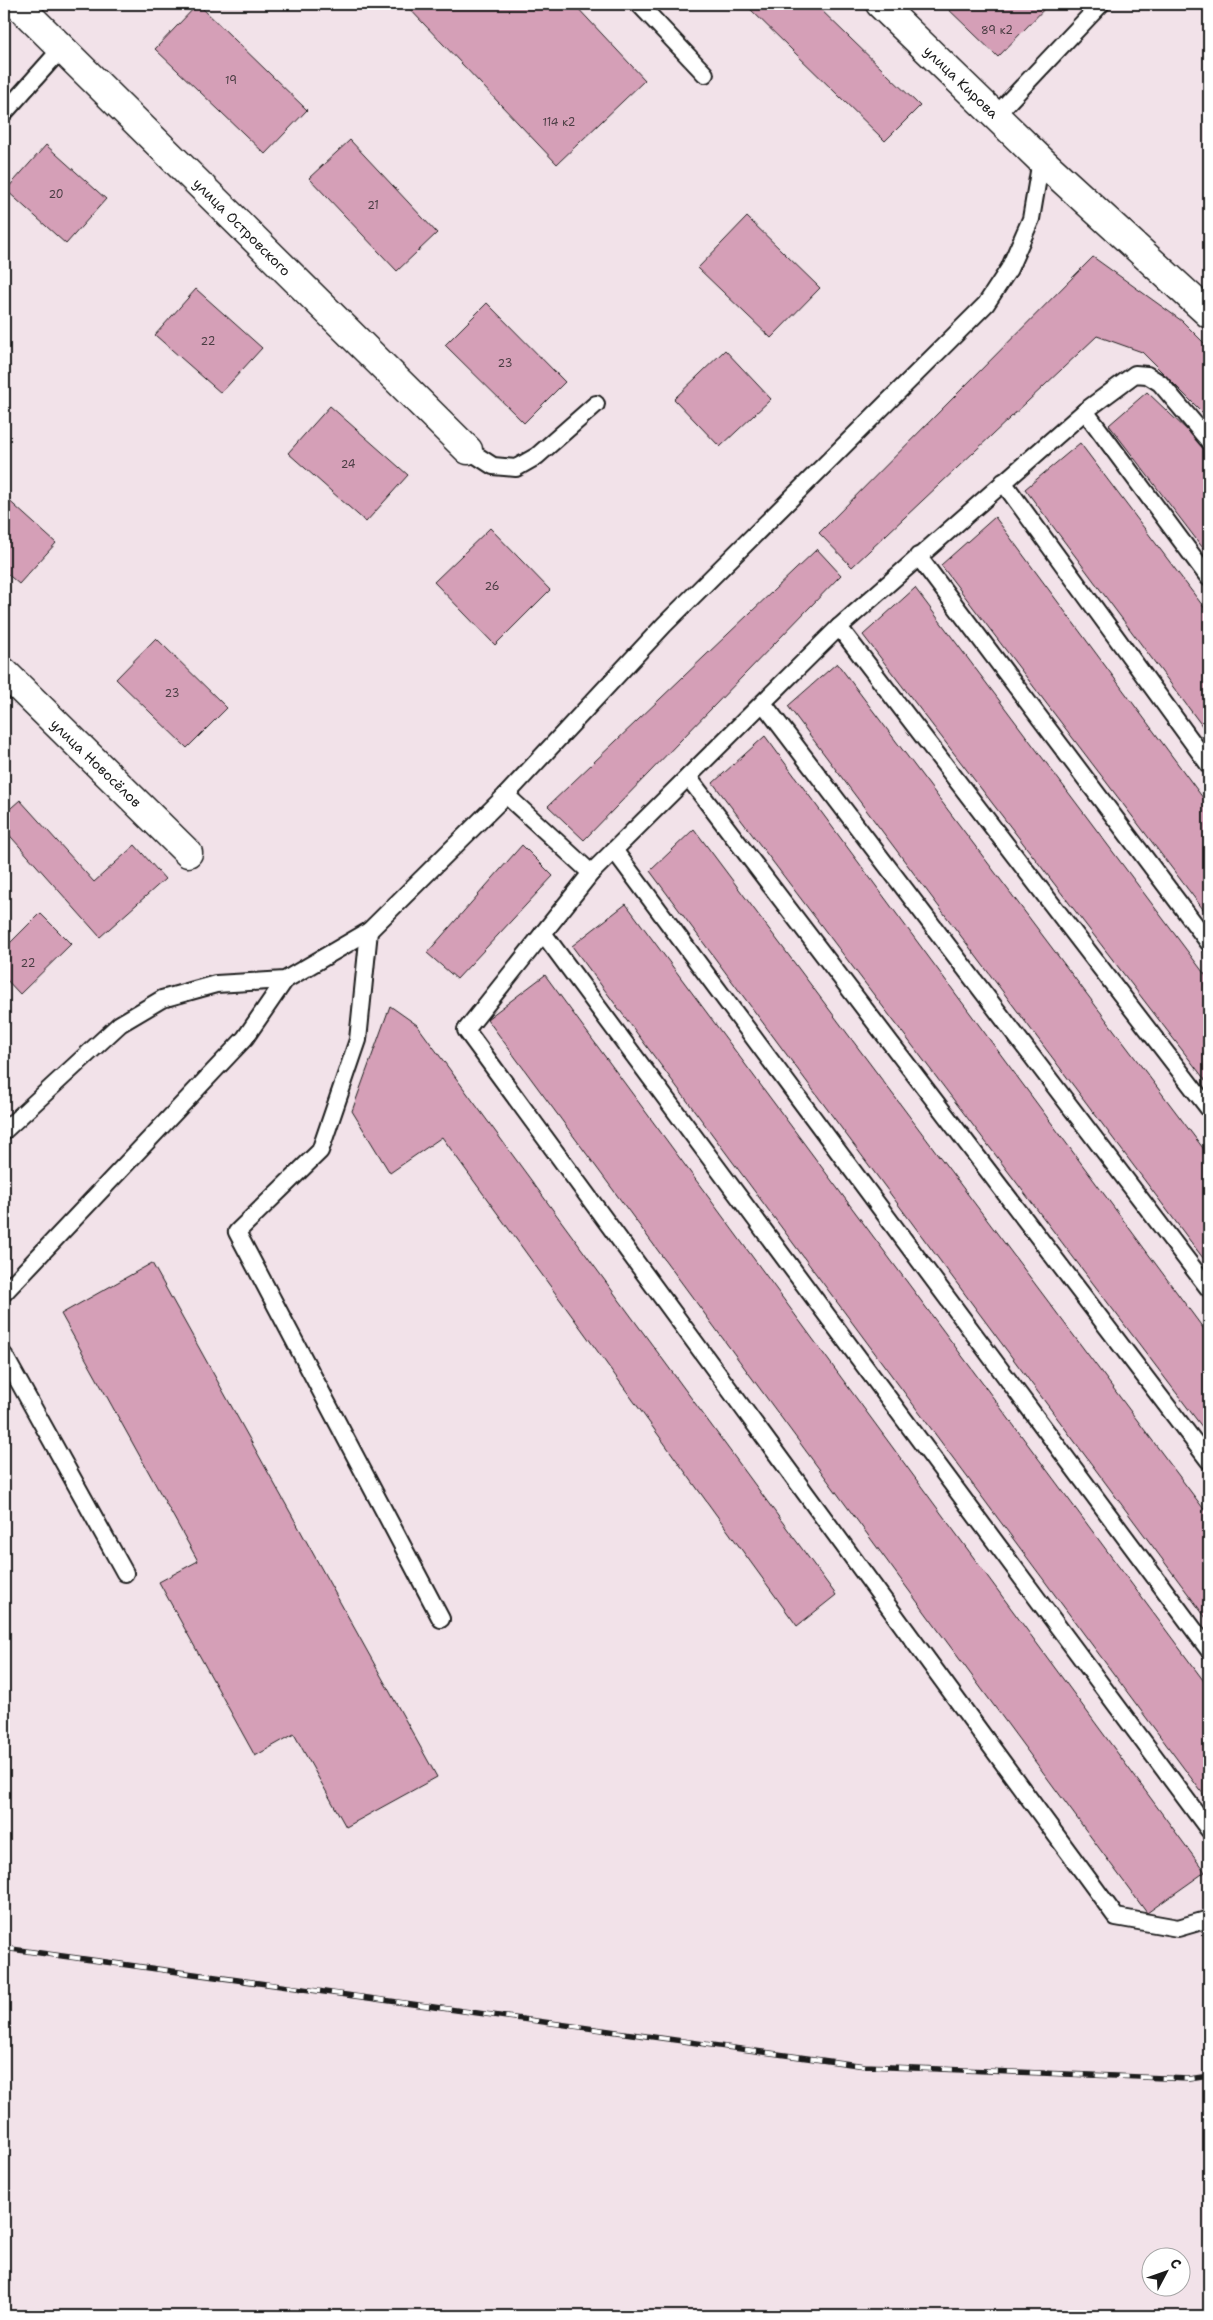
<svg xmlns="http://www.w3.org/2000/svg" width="1213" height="2320" font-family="'Shantell Sans',sans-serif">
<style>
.building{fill:#d59fb7;stroke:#1c1c1c}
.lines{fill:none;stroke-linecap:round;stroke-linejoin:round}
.lane-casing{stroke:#1c1c1c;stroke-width:20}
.street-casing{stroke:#1c1c1c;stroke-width:31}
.lane{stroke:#fff;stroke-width:16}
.street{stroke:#fff;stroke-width:28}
.rail-casing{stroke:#1c1c1c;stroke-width:5.5}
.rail{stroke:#fff;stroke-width:4;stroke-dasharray:11;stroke-linecap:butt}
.labels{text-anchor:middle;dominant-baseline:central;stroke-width:5;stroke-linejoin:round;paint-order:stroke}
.number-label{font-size:11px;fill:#4a3d43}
.street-label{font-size:14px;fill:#1c1c1c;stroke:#fff}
</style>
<rect width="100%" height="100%" fill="#f2e2e9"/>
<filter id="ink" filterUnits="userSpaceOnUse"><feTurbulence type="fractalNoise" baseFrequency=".02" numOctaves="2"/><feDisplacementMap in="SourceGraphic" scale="10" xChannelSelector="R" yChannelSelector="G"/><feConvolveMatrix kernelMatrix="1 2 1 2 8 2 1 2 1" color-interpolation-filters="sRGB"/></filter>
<g filter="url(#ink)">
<g class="building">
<path d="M198,4L307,110L265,154L155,49Z"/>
<path d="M405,4H574L645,80L557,164Z"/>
<path d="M745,4H815L920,106L885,141Z"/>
<path d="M943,4H1049L998,57Z"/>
<path d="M350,140L437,233L397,271L309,178Z"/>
<path d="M46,145L106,199L66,244L6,190Z"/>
<path d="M747,217L820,288L771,338L698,268Z"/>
<path d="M1093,257L1182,321L1209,348V419L1142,352L1097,336L852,567L819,533Z"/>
<path d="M196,289L262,348L221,393L155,335Z"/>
<path d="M487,303L565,382L524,423L445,345Z"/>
<path d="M725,350L771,399L720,447L674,399Z"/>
<path d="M1147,392L1209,451V556L1109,425Z"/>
<path d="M330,406L408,475L366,522L288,453Z"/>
<path d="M1080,443L1209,614V735L1025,489Z"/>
<path d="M4,496L56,543L19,584L4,571Z"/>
<path d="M995,517L1209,806V917L941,565Z"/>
<path d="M490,528L550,590L495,645L434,582Z"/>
<path d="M817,549L841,575L584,840L548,806Z"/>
<path d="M915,588L1209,980V1085L863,635Z"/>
<path d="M156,638L227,708L187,748L116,679Z"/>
<path d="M837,663L1209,1156V1266L788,706Z"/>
<path d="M765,736L1209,1336V1436L713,783Z"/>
<path d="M20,800L94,882L135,845L165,879L100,937L4,829V814Z"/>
<path d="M694,829L1209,1516V1622L650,871Z"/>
<path d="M522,845L553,876L457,979L427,953Z"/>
<path d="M626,904L1209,1688V1802L572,946Z"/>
<path d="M40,913L71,944L20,994L4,977V949Z"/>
<path d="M545,975L1205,1872L1147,1913L487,1019Z"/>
<path d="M390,1006L417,1025L836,1595L797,1626L442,1137L390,1173L352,1111Z"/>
<path d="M152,1263L437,1777L346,1827L294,1734L255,1756L159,1582L198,1561L61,1314Z"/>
</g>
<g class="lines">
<defs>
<g id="lane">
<path d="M639,4L705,74"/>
<path d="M4,113L61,49"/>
<path d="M996,115L1101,4"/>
<path d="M1085,411L1209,578"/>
<path d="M1209,441L1160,383L1147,375L1135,374L1085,411L839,627L591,873L466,1030L1116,1917L1178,1928L1209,1919"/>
<path d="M468,450L493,466L516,468L537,456L596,404"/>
<path d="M1003,482L1209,765"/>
<path d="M918,556L1209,943"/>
<path d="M839,627L1209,1109"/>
<path d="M763,703L1209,1289"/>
<path d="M688,777L1209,1461"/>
<path d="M614,850L1209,1650"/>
<path d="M591,873L506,795L664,625L986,304L1009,269L1031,219L1041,160"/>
<path d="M369,931L358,1040L320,1151L237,1232L441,1619"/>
<path d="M543,933L1209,1830"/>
<path d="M4,1131L120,1024L162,999L216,984L285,980L369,931L506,795"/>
<path d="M4,1293L245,1038L285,980"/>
<path d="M4,1355L125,1573"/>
</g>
<g id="street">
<path d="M17,4L468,450"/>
<path d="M880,4L1041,160L1209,314"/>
<path d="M4,672L188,853"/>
</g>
</defs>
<use href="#lane" class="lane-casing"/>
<use href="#street" class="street-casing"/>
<use href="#lane" class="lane"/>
<use href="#street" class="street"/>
<defs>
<path id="rail" d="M4,1948L865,2066L1189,2079L1209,2076"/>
</defs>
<use href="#rail" class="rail-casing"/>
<use href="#rail" class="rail"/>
</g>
</g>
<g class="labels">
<g class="number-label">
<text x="997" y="30">89 к2</text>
<text x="231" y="80">19</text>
<text x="559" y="122">114 к2</text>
<text x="56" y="194">20</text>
<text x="373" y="205">21</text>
<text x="208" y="341">22</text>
<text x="505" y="363">23</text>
<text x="348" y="464">24</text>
<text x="492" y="586">26</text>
<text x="172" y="693">23</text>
<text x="28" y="963">22</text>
</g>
<g class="street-label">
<text transform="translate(961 82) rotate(44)">улица Кирова</text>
<text transform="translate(242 227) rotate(45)">улица Островского</text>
<text transform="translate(96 763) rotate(44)">улица Новосёлов</text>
</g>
</g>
<rect width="1213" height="2320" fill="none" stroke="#fff" stroke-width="20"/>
<rect x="10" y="10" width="1193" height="2300" fill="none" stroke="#1c1c1c" stroke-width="2" filter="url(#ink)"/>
<g transform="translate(1166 2272) rotate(49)"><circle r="24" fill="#ffffff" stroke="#a4a4a4"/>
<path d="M0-4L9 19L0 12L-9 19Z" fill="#1c1c1c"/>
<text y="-8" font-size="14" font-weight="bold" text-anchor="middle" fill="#1c1c1c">С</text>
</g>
</svg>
